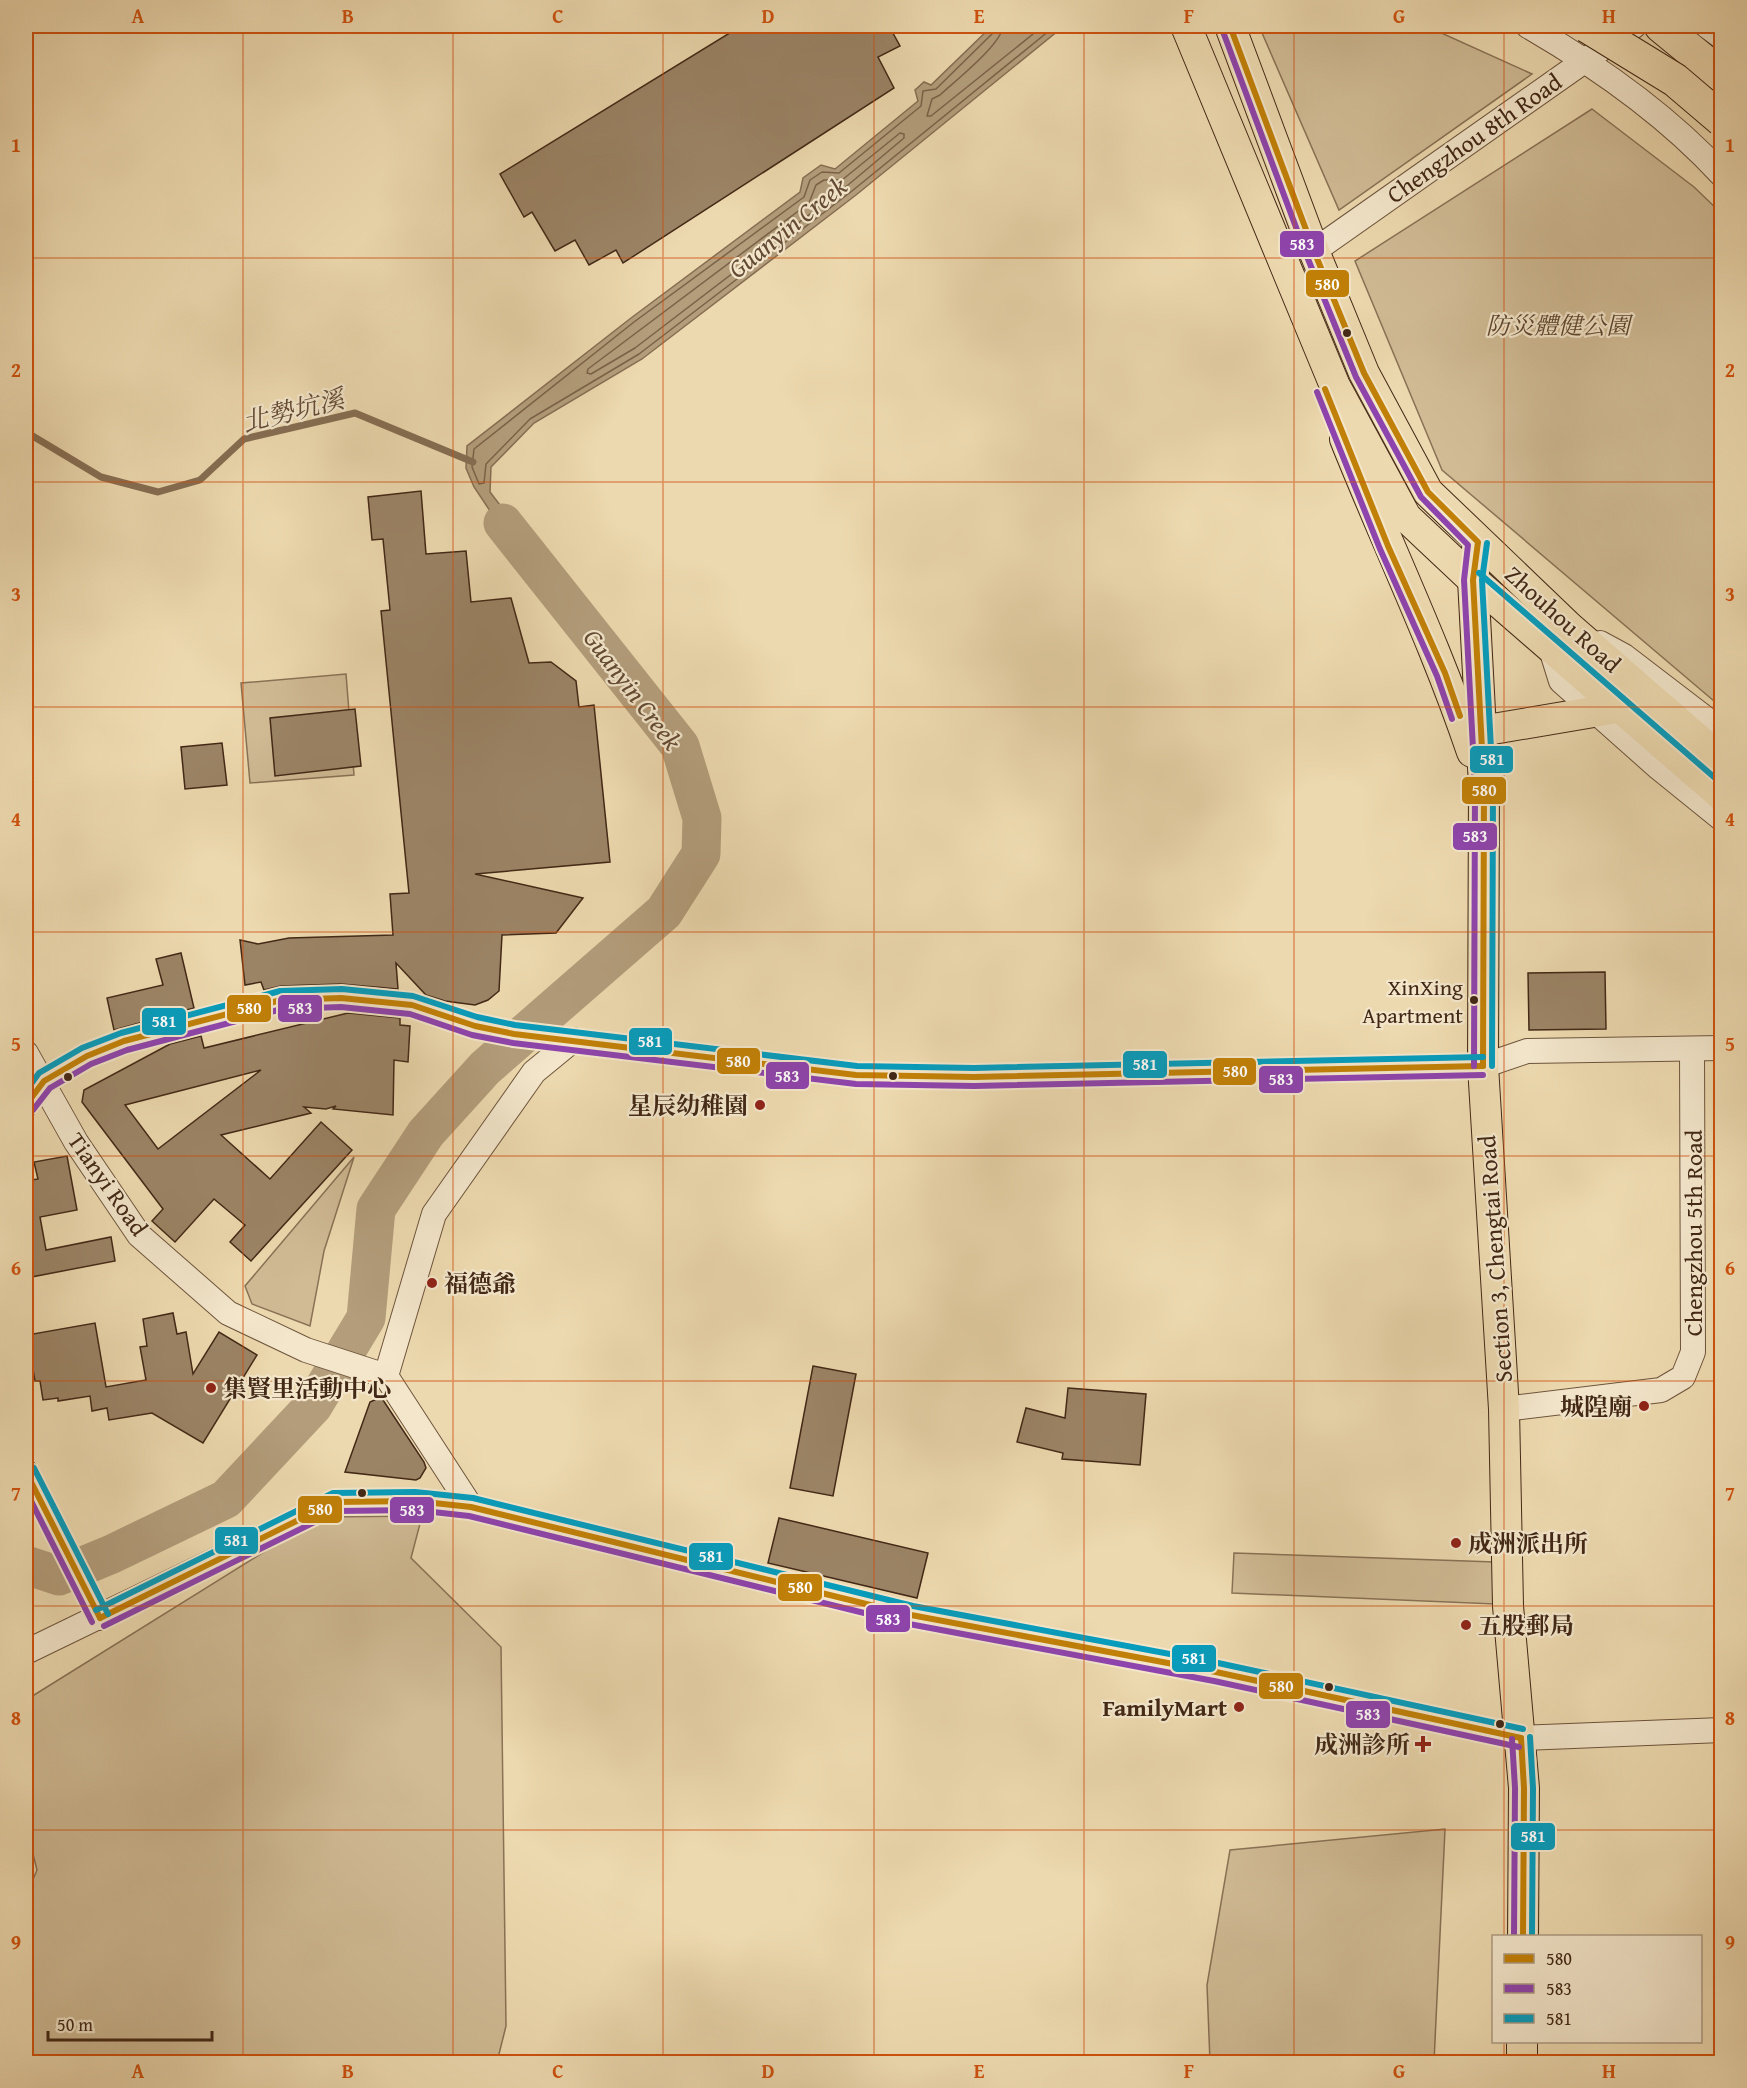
<svg xmlns="http://www.w3.org/2000/svg" width="1747" height="2088" font-family="'Gentium Book Plus','Noto Serif TC',serif">
<style>
.green{fill:#d0bb95;stroke:#897256;stroke-width:1.5}
.water{fill:#b39d7b;stroke:#866e53;stroke-width:1.5}
.lines{fill:none;stroke-linecap:round;stroke-linejoin:round}
.shore{stroke:#7a6248;stroke-width:1.5}
.stream{stroke:#866e53;stroke-width:7}
.river{stroke:#b39d7b;stroke-width:39}
.building{fill:#9b8466;stroke:#422816;stroke-width:1.5;fill-rule:evenodd}
.minor-casing{stroke:#6d543c;stroke-width:26}
.major-casing{stroke:#422816;stroke-width:32}
.highway-casing{stroke:#422816;stroke-width:35}
.minor{stroke:#f3e6cb;stroke-width:24}
.major{stroke:#edd9af;stroke-width:30}
.highway{stroke:#edd9af;stroke-width:33}
.highway-bridge-casing{stroke:#422816;stroke-width:35;stroke-linecap:butt}
.highway-bridge{stroke:#edd9af;stroke-width:33}
.bus-1-casing{stroke:#f3e6cb;stroke-width:10}
.bus-2-casing{stroke:#f3e6cb;stroke-width:10}
.bus-3-casing{stroke:#f3e6cb;stroke-width:10}
.bus-1{stroke:#c18007;stroke-width:6}
.bus-2{stroke:#8e44ad;stroke-width:6}
.bus-3{stroke:#079cbc;stroke-width:6}
.grid{fill:none;stroke:#cf520e;stroke-width:1.5;stroke-opacity:0.55}
.bus-dot{fill:#422816;stroke:#f3e6cb;stroke-width:2}
.poi-dot{fill:#8f2418;stroke:#f3e6cb;stroke-width:2}
.labels{text-anchor:middle;dominant-baseline:central;stroke-width:4.5;stroke-linejoin:round;paint-order:stroke}
.bus-label{font-size:22px;fill:#422816;stroke:#f3e6cb;text-anchor:end}
.street-label{font-size:24px;fill:#422816;stroke:#f3e6cb}
.park-label{font-size:24px;font-style:italic;fill:#5e452f;stroke:#f3e6cb}
.poi-label{font-size:24px;font-weight:bold;fill:#422816;stroke:#f3e6cb;text-anchor:end}
.water-label{font-size:26px;font-style:italic;fill:#644b34;stroke:#f3e6cb}
.line-badge{stroke:#f3e6cb;stroke-width:2}
.badge-label{font-size:16px;text-anchor:middle;font-weight:bold;fill:#fff}
.neatline{fill:none;stroke:#cf520e;stroke-width:2}
.grid-label{font-size:20px;text-anchor:middle;font-weight:bold;fill:#cf520e}
</style>
<rect width="100%" height="100%" fill="#edd9af"/>
<filter id="stains"><feTurbulence type="fractalNoise" baseFrequency=".00333" numOctaves="4"/><feColorMatrix values="0 0 0 0 .2 0 0 0 0 .09 0 0 0 0 .02 0 0 0 .5 -.17"/></filter>
<radialGradient id="worn" r=".72"><stop offset=".6" stop-color="#630" stop-opacity="0"/><stop offset="1" stop-color="#630" stop-opacity=".3"/></radialGradient>
<g class="green">
<path d="M1259,26H1426L1532,74L1339,210Z"/>
<path d="M1592,109L1694,187L1721,213V707L1442,470L1355,261Z"/>
<path d="M346,674L354,775L250,783L241,683Z"/>
<path d="M354,1157L324,1251L310,1326L252,1304L245,1286Z"/>
<path d="M422,1516L411,1558L501,1647L506,2026L497,2062H26V1896L37,1870L26,1826V1700L320,1517Z"/>
<path d="M1234,1553L1495,1562V1604L1232,1593Z"/>
<path d="M1445,1829L1434,2062H1210L1207,1985L1230,1850Z"/>
</g>
<path class="water" d="M992,26H1064L856,195L642,359L534,423L491,467L490,492L539,556L531,572L474,487L466,468L467,446L631,318L800,192L803,178L821,165L835,169L918,101L915,90L924,82L931,85Z"/>
<g class="lines">
<g class="shore">
<path d="M996,26L994,32L936,89L923,91L921,106L839,173L822,172L810,180L804,197L634,322L474,449L472,467L479,484L484,483L486,464L530,419L639,354L852,191L1055,26"/>
<path d="M1003,26C1002,44 955,81 940,95L932,99L927,116H931L1043,26"/>
<path d="M900,133L904,134V138L848,185L635,348L591,374L587,373L588,369L809,203L816,185L824,180H842Z"/>
</g>
<path class="stream" d="M26,432L101,477L158,492L200,480L244,439L355,413L473,462"/>
<path class="river" d="M26,1565L59,1576L112,1554L226,1499L313,1406L366,1318L376,1209L426,1133L485,1068L664,912L701,854L702,818L680,746L503,523"/>
</g>
<g class="building">
<path d="M741,26H889L900,46L878,57L894,88L623,263L616,250L589,265L575,240L555,251L532,212L524,217L500,174Z"/>
<path d="M421,491L426,554L466,551L471,602L511,598L529,663L551,662L576,681L579,707L594,705L610,862L475,874L583,898L556,933L502,935L499,991L488,1000L475,1005L445,1001L426,995L396,963L398,989L341,984L281,986L264,990L261,982L245,985L240,940L258,944L289,938L393,935L390,894L409,893L381,611L390,610L383,539L372,540L368,497Z"/>
<path d="M355,709L361,766L275,776L270,718Z"/>
<path d="M222,743L227,785L185,789L181,747Z"/>
<path d="M181,953L194,1008L114,1030L107,998L163,985L156,959Z"/>
<path d="M1605,972L1606,1029L1529,1030L1528,973Z"/>
<path d="M348,1013L400,1018V1025L410,1026L408,1062L394,1060L393,1115L333,1109L336,1106L326,1109L304,1107L311,1113L221,1135L270,1179L321,1122L352,1150L251,1261L230,1242L245,1225L214,1199L175,1242L152,1221L163,1209L82,1102L84,1090L170,1044L201,1036L204,1048ZM261,1070L158,1149L125,1105Z"/>
<path d="M67,1156L77,1210L40,1217L46,1250L111,1237L115,1261L26,1278V1181L38,1179L34,1162Z"/>
<path d="M173,1313L177,1334L186,1332L193,1374L219,1332L257,1355L203,1443L152,1413L109,1420L107,1408L92,1411L90,1396L58,1401V1398L43,1400L40,1381H35L27,1335L95,1323L106,1387L146,1380L140,1347L147,1346L143,1319Z"/>
<path d="M813,1366L856,1374L833,1496L790,1488Z"/>
<path d="M1068,1388L1146,1394L1140,1465L1062,1459L1063,1453L1017,1442L1026,1408L1065,1418Z"/>
<path d="M381,1397L424,1462L426,1468L420,1478L416,1480L345,1472L370,1402Z"/>
<path d="M779,1518L928,1553L917,1598L768,1563Z"/>
</g>
<g class="lines">
<defs>
<g id="minor">
<path d="M1528,26C1597,66 1667,115 1722,175"/>
<path d="M1707,26L1722,37"/>
<path d="M1314,251L1634,26"/>
<path d="M1600,643L1624,656L1722,731"/>
<path d="M1551,649L1561,681L1659,768L1722,819"/>
<path d="M26,1053L76,1142L139,1235L228,1313L306,1350L386,1376"/>
<path d="M26,1105L44,1081L87,1056L124,1041L281,1000L341,998L412,1005L475,1026L514,1034L856,1075L974,1077L1483,1066L1527,1051L1722,1048"/>
<path d="M386,1376L434,1214L534,1072L573,1040"/>
<path d="M386,1376L471,1507"/>
<path d="M1504,1409L1661,1390L1683,1377L1693,1352L1692,1049"/>
<path d="M26,1472L100,1618"/>
<path d="M26,1652L335,1502L415,1501L471,1507L911,1615L1216,1672L1521,1738L1722,1730"/>
</g>
<g id="major">
<path d="M1186,26L1335,386L1406,517L1473,580L1722,796"/>
<path d="M1230,26L1314,251L1364,373L1428,492L1569,627L1722,760"/>
<path d="M1345,439C1387,544 1436,645 1472,752"/>
<path d="M1478,542L1473,580L1484,786L1483,1066L1504,1409L1508,1606L1524,1788L1523,1936"/>
<path d="M1481,731L1617,708"/>
<path d="M1522,2062V2042"/>
</g>
<path id="highway" d="M1661,26L1722,76"/>
</defs>
<use href="#minor" class="minor-casing"/>
<use href="#major" class="major-casing"/>
<use href="#highway" class="highway-casing"/>
<use href="#minor" class="minor"/>
<use href="#major" class="major"/>
<use href="#highway" class="highway"/>
<defs>
<path id="highway-bridge" d="M1587,26L1675,80L1722,120"/>
</defs>
<use href="#highway-bridge" class="highway-bridge-casing"/>
<use href="#highway-bridge" class="highway-bridge"/>
<defs>
<g id="bus-1">
<path d="M1230,26L1314,251L1364,373L1428,492L1478,542L1473,580L1484,786L1483,1066"/>
<path d="M1325,389L1388,546L1445,673L1460,716"/>
<path d="M26,1105L44,1081L87,1056L124,1041L281,1000L341,998L412,1005L475,1026L514,1034L856,1075L974,1077L1483,1066"/>
<path d="M26,1472L100,1618"/>
<path d="M100,1618L335,1502L415,1501L471,1507L911,1615L1216,1672L1521,1738"/>
<path d="M1521,1738L1524,1788L1523,1936"/>
</g>
<g id="bus-2">
<path d="M1222,29L1306,254L1356,377L1421,497L1468,545L1464,580L1475,786L1474,1066"/>
<path d="M1317,392L1380,549L1437,676L1452,719"/>
<path d="M33,1110L50,1088L91,1064L127,1050L282,1009L341,1007L410,1014L472,1035L513,1043L856,1084L974,1086L1483,1075"/>
<path d="M26,1491L92,1622"/>
<path d="M104,1626L337,1511L415,1510L469,1516L909,1624L1214,1681L1519,1747"/>
<path d="M1512,1739L1515,1788L1514,1936"/>
</g>
<g id="bus-3">
<path d="M1487,543L1482,580L1493,786L1492,1066"/>
<path d="M1479,573L1722,784"/>
<path d="M26,1091L39,1073L82,1048L121,1033L280,991L342,989L413,996L477,1017L515,1025L857,1066L974,1068L1483,1057"/>
<path d="M34,1468L108,1614"/>
<path d="M96,1610L333,1493L415,1492L473,1498L913,1606L1218,1663L1523,1729"/>
<path d="M1530,1737L1533,1788L1532,1936"/>
</g>
</defs>
<use href="#bus-1" class="bus-1-casing"/>
<use href="#bus-2" class="bus-2-casing"/>
<use href="#bus-3" class="bus-3-casing"/>
<use href="#bus-1" class="bus-1"/>
<use href="#bus-2" class="bus-2"/>
<use href="#bus-3" class="bus-3"/>
</g>
<path class="grid" d="M243,26V2062M453,26V2062M663,26V2062M874,26V2062M1084,26V2062M1294,26V2062M1504,26V1936M26,258H1722M26,482H1722M26,707H1722M26,932H1722M26,1156H1722M26,1381H1722M26,1606H1722M26,1830H1722M1504,2042V2062"/>
<g class="bus-dot">
<circle cx="1347" cy="333" r="5"/>
<circle cx="1474" cy="1000" r="5"/>
<circle cx="893" cy="1076" r="5"/>
<circle cx="68" cy="1077" r="5"/>
<circle cx="362" cy="1493" r="5"/>
<circle cx="1329" cy="1687" r="5"/>
<circle cx="1500" cy="1724" r="5"/>
</g>
<g class="poi-dot">
<circle cx="760" cy="1105" r="6"/>
<circle cx="432" cy="1283" r="6"/>
<circle cx="211" cy="1388" r="6"/>
<circle cx="1644" cy="1406" r="6"/>
<circle cx="1456" cy="1543" r="6"/>
<circle cx="1466" cy="1625" r="6"/>
<circle cx="1239" cy="1707" r="6"/>
<path d="M1420 1735h6v6h6v6h-6v6h-6v-6h-6v-6h6z"/>
</g>
<g class="labels">
<g class="bus-label">
<text x="1463" y="987">XinXing<tspan x="1463" dy="28">Apartment</tspan></text>
</g>
<g class="street-label">
<text transform="translate(1474 138) rotate(-35)">Chengzhou 8th Road</text>
<text transform="translate(1563 619) rotate(42)">Zhouhou Road</text>
<text transform="translate(108 1184) rotate(55)">Tianyi Road</text>
<text transform="translate(1693 1233) rotate(-90)">Chengzhou 5th Road</text>
<text transform="translate(1495 1259) rotate(-94)">Section 3, Chengtai Road</text>
</g>
<g class="park-label">
<text x="1558" y="325">防災體健公園</text>
</g>
<g class="poi-label">
<text x="748" y="1105">星辰幼稚園</text>
<text x="444" y="1283" text-anchor="start">福德爺</text>
<text x="223" y="1388" text-anchor="start">集賢里活動中心</text>
<text x="1632" y="1406">城隍廟</text>
<text x="1468" y="1543" text-anchor="start">成洲派出所</text>
<text x="1478" y="1625" text-anchor="start">五股郵局</text>
<text x="1227" y="1707">FamilyMart</text>
<text x="1410" y="1744">成洲診所</text>
</g>
<g class="water-label">
<text transform="translate(787 227) rotate(-39)">Guanyin Creek</text>
<text transform="translate(293 410) rotate(-14)">北勢坑溪</text>
<text transform="translate(633 689) rotate(53)">Guanyin Creek</text>
</g>
</g>
<g class="line-badge">
<rect x="1279" y="230" width="46" height="28" rx="6" fill="#8e44ad"/>
<rect x="1305" y="269" width="45" height="29" rx="6" fill="#c18007"/>
<rect x="1469" y="745" width="45" height="29" rx="6" fill="#079cbc"/>
<rect x="1461" y="776" width="46" height="29" rx="6" fill="#c18007"/>
<rect x="1452" y="822" width="46" height="29" rx="6" fill="#8e44ad"/>
<rect x="277" y="994" width="46" height="29" rx="6" fill="#8e44ad"/>
<rect x="226" y="994" width="46" height="29" rx="6" fill="#c18007"/>
<rect x="141" y="1007" width="46" height="29" rx="6" fill="#079cbc"/>
<rect x="628" y="1027" width="45" height="29" rx="6" fill="#079cbc"/>
<rect x="716" y="1047" width="45" height="28" rx="6" fill="#c18007"/>
<rect x="1122" y="1050" width="46" height="29" rx="6" fill="#079cbc"/>
<rect x="1212" y="1057" width="45" height="29" rx="6" fill="#c18007"/>
<rect x="765" y="1061" width="45" height="29" rx="6" fill="#8e44ad"/>
<rect x="1258" y="1065" width="46" height="29" rx="6" fill="#8e44ad"/>
<rect x="297" y="1495" width="46" height="29" rx="6" fill="#c18007"/>
<rect x="389" y="1496" width="46" height="28" rx="6" fill="#8e44ad"/>
<rect x="214" y="1526" width="45" height="29" rx="6" fill="#079cbc"/>
<rect x="688" y="1542" width="46" height="29" rx="6" fill="#079cbc"/>
<rect x="777" y="1573" width="46" height="29" rx="6" fill="#c18007"/>
<rect x="865" y="1604" width="46" height="29" rx="6" fill="#8e44ad"/>
<rect x="1171" y="1644" width="46" height="29" rx="6" fill="#079cbc"/>
<rect x="1258" y="1672" width="46" height="28" rx="6" fill="#c18007"/>
<rect x="1345" y="1700" width="46" height="29" rx="6" fill="#8e44ad"/>
<rect x="1510" y="1822" width="46" height="29" rx="6" fill="#079cbc"/>
</g>
<g class="badge-label">
<text x="1302" y="250">583</text>
<text x="1327" y="290">580</text>
<text x="1492" y="765">581</text>
<text x="1484" y="796">580</text>
<text x="1475" y="842">583</text>
<text x="300" y="1014">583</text>
<text x="249" y="1014">580</text>
<text x="164" y="1027">581</text>
<text x="650" y="1047">581</text>
<text x="738" y="1067">580</text>
<text x="1145" y="1070">581</text>
<text x="1235" y="1077">580</text>
<text x="787" y="1082">583</text>
<text x="1281" y="1085">583</text>
<text x="320" y="1515">580</text>
<text x="412" y="1516">583</text>
<text x="236" y="1546">581</text>
<text x="711" y="1562">581</text>
<text x="800" y="1593">580</text>
<text x="888" y="1625">583</text>
<text x="1194" y="1664">581</text>
<text x="1281" y="1692">580</text>
<text x="1368" y="1720">583</text>
<text x="1533" y="1842">581</text>
</g>
<rect width="1747" height="2088" fill="none" stroke="#edd9af" stroke-width="66"/>
<rect x="1492" y="1935" width="210" height="108" fill="#f3e6cb" stroke="#ac9a83" stroke-width="1.5"/>
<rect x="1504" y="1954" width="30" height="9" fill="#c18007" stroke="#ac9a83" stroke-width="1.5"/>
<text x="1546" y="1965" font-size="18" fill="#422816">580</text>
<rect x="1504" y="1984" width="30" height="9" fill="#8e44ad" stroke="#ac9a83" stroke-width="1.5"/>
<text x="1546" y="1995" font-size="18" fill="#422816">583</text>
<rect x="1504" y="2014" width="30" height="9" fill="#079cbc" stroke="#ac9a83" stroke-width="1.5"/>
<text x="1546" y="2025" font-size="18" fill="#422816">581</text>
<path d="M48 2031v9h164v-9" fill="none" stroke="#422816" stroke-width="3"/>
<text x="57" y="2031" font-size="18" fill="#422816" stroke="#f3e6cb" stroke-width="4.5" paint-order="stroke">50 m</text>
<rect x="33" y="33" width="1681" height="2022" class="neatline"/>
<g class="grid-label">
<text x="138" y="23">A</text>
<text x="348" y="23">B</text>
<text x="558" y="23">C</text>
<text x="768" y="23">D</text>
<text x="979" y="23">E</text>
<text x="1189" y="23">F</text>
<text x="1399" y="23">G</text>
<text x="1609" y="23">H</text>
<text x="16" y="152">1</text>
<text x="1730" y="152">1</text>
<text x="16" y="377">2</text>
<text x="1730" y="377">2</text>
<text x="16" y="601">3</text>
<text x="1730" y="601">3</text>
<text x="16" y="826">4</text>
<text x="1730" y="826">4</text>
<text x="16" y="1051">5</text>
<text x="1730" y="1051">5</text>
<text x="16" y="1275">6</text>
<text x="1730" y="1275">6</text>
<text x="16" y="1500">7</text>
<text x="1730" y="1500">7</text>
<text x="16" y="1725">8</text>
<text x="1730" y="1725">8</text>
<text x="16" y="1949">9</text>
<text x="1730" y="1949">9</text>
<text x="138" y="2078">A</text>
<text x="348" y="2078">B</text>
<text x="558" y="2078">C</text>
<text x="768" y="2078">D</text>
<text x="979" y="2078">E</text>
<text x="1189" y="2078">F</text>
<text x="1399" y="2078">G</text>
<text x="1609" y="2078">H</text>
</g>
<rect width="100%" height="100%" filter="url(#stains)"/>
<rect width="100%" height="100%" fill="url(#worn)"/>
</svg>
